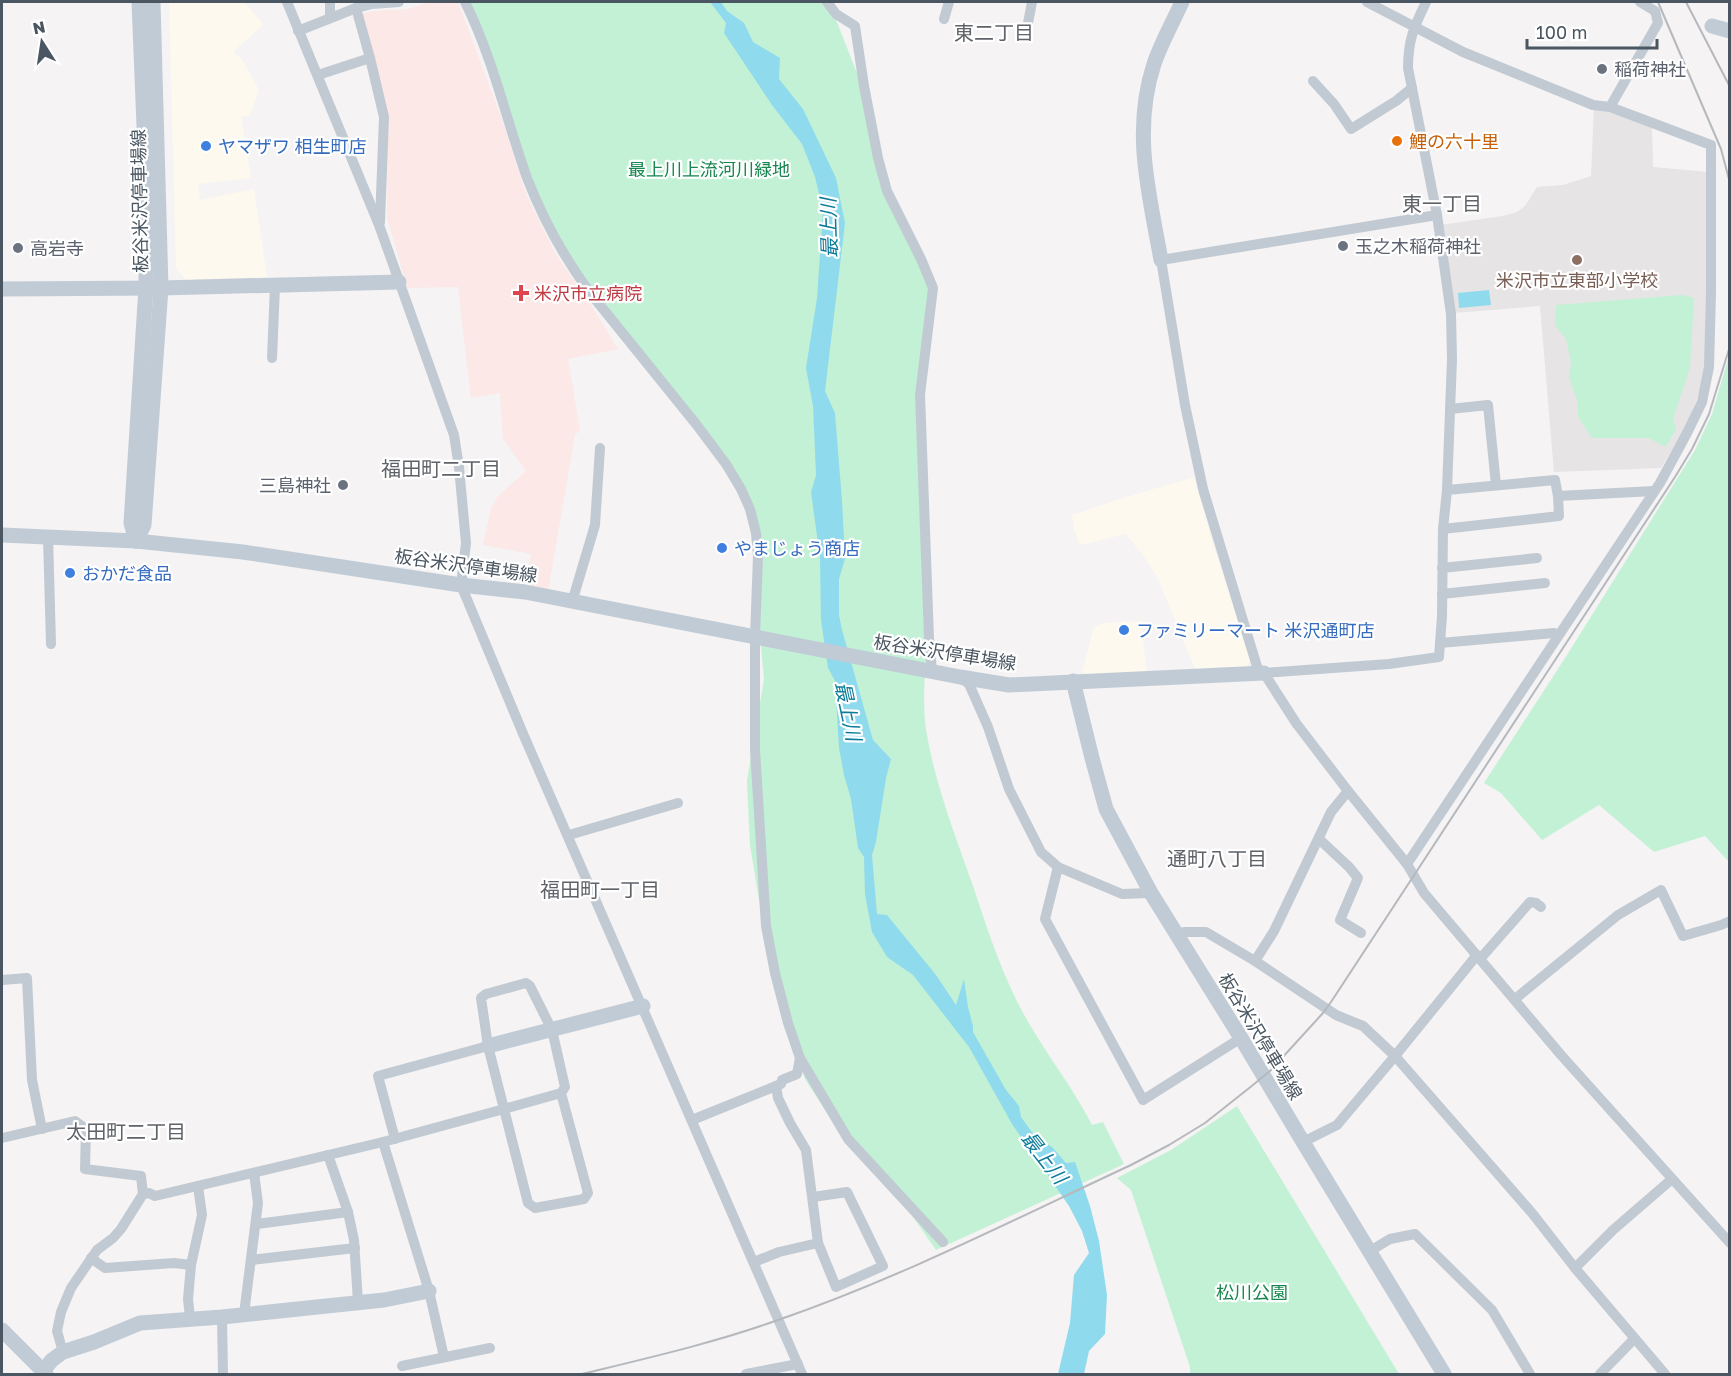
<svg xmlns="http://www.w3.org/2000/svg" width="1731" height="1376" font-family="'Golos Text','Noto Sans JP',sans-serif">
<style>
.commercial{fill:#fdf9ef}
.education{fill:#e6e4e5}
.medical{fill:#fce8e6}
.green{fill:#c3f1d5}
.water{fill:#90daee}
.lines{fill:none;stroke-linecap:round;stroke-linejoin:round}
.street{stroke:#c1cad2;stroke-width:10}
.secondary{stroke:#c1cbd6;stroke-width:15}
.rail{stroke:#b5b8bd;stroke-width:2}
.worship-dot{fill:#6b7280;stroke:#fff;stroke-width:2}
.food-dot{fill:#e8710a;stroke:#fff;stroke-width:2}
.shop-dot{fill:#3f7fe0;stroke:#fff;stroke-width:2}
.education-dot{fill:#8d6e63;stroke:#fff;stroke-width:2}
.health-dot{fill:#e0444e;stroke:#fff;stroke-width:2}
.labels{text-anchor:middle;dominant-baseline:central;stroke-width:4.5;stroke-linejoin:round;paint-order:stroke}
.worship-label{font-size:18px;fill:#5b616d;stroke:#fff;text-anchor:start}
.food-label{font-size:18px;fill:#c56008;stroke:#fff;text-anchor:start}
.shop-label{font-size:18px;fill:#366cbe;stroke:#fff;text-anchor:start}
.park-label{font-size:18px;fill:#17864f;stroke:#fff}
.street-label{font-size:18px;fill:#4a5661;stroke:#fff}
.education-label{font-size:18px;fill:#785e54;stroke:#fff}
.health-label{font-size:18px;fill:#be3a42;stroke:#fff;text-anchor:start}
.neighbourhood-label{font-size:20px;fill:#5f6368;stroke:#fff}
.water-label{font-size:20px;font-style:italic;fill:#0c7c9b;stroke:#fff}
</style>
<rect width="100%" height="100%" fill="#f5f3f3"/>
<g class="commercial">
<path d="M169,2H245L263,25L233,52L242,59L259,90L250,115L241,116L251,178L198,184L200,200L254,189L267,277L186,280L176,268Z"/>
<path d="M1194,477L1213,543L1251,661L1244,669L1196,671L1158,579L1149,564L1126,534L1080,545L1074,531L1072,515L1120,499Z"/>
<path d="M1141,621L1147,673L1087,676L1082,671L1094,627L1104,623Z"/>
</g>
<path class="education" d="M1594,107L1652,127L1653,167L1709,172L1706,368L1696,402L1683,432L1661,468L1554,472L1540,306L1453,313L1440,225L1503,216L1517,212L1525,206L1537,187L1563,185L1591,176Z"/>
<path class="medical" d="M430,2H458L500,114L526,194L556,255L586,297L618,349L568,359L580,431L575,434L548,591L525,587L531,554L483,545L491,509L497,497L526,471L503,439L500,393L471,398L458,287L407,288L387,217L388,112L362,14L374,11L408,9Z"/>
<g class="green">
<path d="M467,2H825L833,12L862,86L875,159L929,288L918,394L926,662C924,684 923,707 926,730C935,784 955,835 973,886C987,928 1000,969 1021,1009C1042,1049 1071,1084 1092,1125L1103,1122L1124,1164L936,1250L904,1204L845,1141L805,1079L771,974L750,845L747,781L764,679L759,626L755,508L594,292L557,236L530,178Z"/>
<path d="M1682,295L1694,298L1690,368L1673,419L1676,430L1665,447L1649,438H1592L1578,417V403L1569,377L1571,363L1566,339L1555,325L1556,305Z"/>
<path d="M1729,356V862L1705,836L1654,852L1599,805L1542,840L1501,793L1484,783L1567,655L1695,450L1712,414Z"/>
<path d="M1237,1106L1399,1374H1190V1367L1131,1190L1117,1178L1171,1150Z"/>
</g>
<g class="water">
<path d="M710,2H721L727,11L744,23L753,42L780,58L779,79L803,109L836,178L845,223L825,391L835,413L842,501L845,559L839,579V615L842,630L873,740L891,759L886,778L876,842L872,855L877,914L887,915L936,975L956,1005L964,979L968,1007L973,1026V1032L1006,1090L1019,1106L1021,1117L1034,1135L1052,1147L1066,1163L1075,1162L1090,1206L1099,1241L1107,1295L1105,1334L1089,1351L1084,1374H1058L1070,1323L1074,1275L1089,1253L1082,1231L1069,1206L1012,1124L969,1047L913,975L887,957L872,932L865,894L864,857L858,848L851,799L844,775L839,748L835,681L828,668L821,620L820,558L811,492L816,475L813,406L806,368L817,298L823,211L815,177L802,144L772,105L724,33L726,23Z"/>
<path d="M1489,290L1491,305L1459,308L1458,293Z"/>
</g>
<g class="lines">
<g class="street">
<path d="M287,2L379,225L454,435L459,467L466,543L461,585L524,736L802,1374"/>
<path d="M330,2V18"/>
<path d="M465,2C493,58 506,119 527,178C543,219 565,259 591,294L696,424L726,464L741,489L750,509L756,533L758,556L755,637V750L766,926L775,973L788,1023L800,1058L848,1139L943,1242"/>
<path d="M827,2L836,14L855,26L864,86L878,158L887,191L921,259L933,288L920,395L929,638L932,672"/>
<path d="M1367,2L1463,52L1593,105L1610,107L1711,145V293L1709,367L1702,402L1687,433L1660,483L1407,864"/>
<path d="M1426,2C1414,27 1408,40 1408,68L1437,215L1451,314L1452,359L1447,490L1443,529L1442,616L1439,657L1389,664L1264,673L1296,723L1348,791L1407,864L1424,893L1561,1055L1730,1243"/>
<path d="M944,19L949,2"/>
<path d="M1028,23L1032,2"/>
<path d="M298,31L356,8L372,4L399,2"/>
<path d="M370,58L384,117L380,222"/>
<path d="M318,75L370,58L356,8"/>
<path d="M1313,81L1334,104L1351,129L1396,101L1412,88"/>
<path d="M1610,107L1658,23L1655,11L1640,2"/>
<path d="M272,358L275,286"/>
<path d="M1450,409L1488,405L1496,485"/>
<path d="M1447,490L1555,480L1558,496"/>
<path d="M1443,529L1559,516L1558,496L1654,491"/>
<path d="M48,537L51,644"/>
<path d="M1442,568L1537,558"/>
<path d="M1442,594L1545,583"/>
<path d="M572,602L595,525L600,448"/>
<path d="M1440,643L1554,633"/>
<path d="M1259,673L1203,489L1185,405L1161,260L1437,215"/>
<path d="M960,677L969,684L988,727L1009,789L1041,852L1058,867L1122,894L1151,893"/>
<path d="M569,835L678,803"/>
<path d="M1319,839L1349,867L1358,878L1340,920L1361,933"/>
<path d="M1058,867L1045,919L1143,1100L1241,1038"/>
<path d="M1175,934L1185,932H1206L1255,961L1336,1015L1363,1026L1395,1056L1532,1213L1575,1268L1665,1374"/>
<path d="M1480,959L1530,902L1536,903L1541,907"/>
<path d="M1255,961L1274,931L1331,812L1348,791"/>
<path d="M2,980L27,978L32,1080L42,1129"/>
<path d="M1515,999L1618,915L1661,890L1683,936L1721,925L1730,921"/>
<path d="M776,1086L778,1098L790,1123L806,1150L818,1243"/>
<path d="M692,1120L781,1084L782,1080L797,1074L800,1058"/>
<path d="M2,1138L75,1121L86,1129L85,1169L141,1176L143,1194"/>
<path d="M395,1139L378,1076L488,1046"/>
<path d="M383,1142L429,1291L444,1357"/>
<path d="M1303,1142L1337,1125L1395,1056L1477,955"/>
<path d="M328,1155L348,1212L354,1240L358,1302"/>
<path d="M257,1224L348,1212"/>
<path d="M1370,1251L1390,1239L1415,1234L1492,1310L1530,1374"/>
<path d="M91,1258L105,1268L174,1263L191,1265"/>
<path d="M251,1260L355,1248"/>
<path d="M754,1262L779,1252L818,1243L836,1287L883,1266L847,1192L813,1197"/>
<path d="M1575,1268L1613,1230L1672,1179"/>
<path d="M244,1314L258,1203L254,1173"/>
<path d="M222,1317L223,1374"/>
<path d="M190,1318L188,1299L191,1265L202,1215L198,1186"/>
<path d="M63,1352L57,1331L61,1312L71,1288L97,1250L113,1238L121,1229L143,1194L149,1193L155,1196L383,1142L504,1109L488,1046L481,998L486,994L526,983L530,986L552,1030L565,1087L561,1093L588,1193L584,1199L535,1208L528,1203L504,1109L561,1093"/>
<path d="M402,1366L490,1348"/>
<path d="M746,1374L798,1364"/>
<path d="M1600,1374L1634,1339"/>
</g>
<g class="secondary">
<path d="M1712,26L1730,31"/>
<path d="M1161,260C1149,193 1132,131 1154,64C1161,43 1173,22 1182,2"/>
<path d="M2,289L161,288L399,282"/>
<path d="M2,535L136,541L243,552L461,585L525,592L960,677L1009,685L1264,673"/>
<path d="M136,541L144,525L161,288L153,2"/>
<path d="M136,541L131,523L146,287L145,150L139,2"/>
<path d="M1073,681L1092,758L1106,809L1151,893L1241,1038L1303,1142L1444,1374"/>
<path d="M488,1046L643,1006"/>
<path d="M2,1330L46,1374"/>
<path d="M43,1371L52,1360L63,1352L94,1342L140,1323L222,1317L384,1300L429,1291"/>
</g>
<g class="rail">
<path d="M1658,2L1721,149L1730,183"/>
<path d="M1686,2L1730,87"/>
<path d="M582,1374C648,1358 714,1343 778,1320C900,1278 1015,1219 1131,1165L1169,1145L1205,1123L1253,1085L1271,1070L1323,1013L1331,1002L1675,477L1692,449L1709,414L1730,346"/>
</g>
</g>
<g class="worship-dot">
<circle cx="1602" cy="69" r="6"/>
<circle cx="1343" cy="246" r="6"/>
<circle cx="18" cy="248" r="6"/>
<circle cx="343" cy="485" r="6"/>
</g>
<circle class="food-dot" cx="1397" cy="141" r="6"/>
<g class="shop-dot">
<circle cx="206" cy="146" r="6"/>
<circle cx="722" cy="548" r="6"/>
<circle cx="70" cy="573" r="6"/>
<circle cx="1124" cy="630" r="6"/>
</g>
<circle class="education-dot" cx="1577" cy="260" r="6"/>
<path class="health-dot" d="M518 284h6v6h6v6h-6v6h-6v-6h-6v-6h6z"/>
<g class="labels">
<g class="worship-label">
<text x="1614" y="69">稲荷神社</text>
<text x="1355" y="246">玉之木稲荷神社</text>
<text x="30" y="248">高岩寺</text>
<text x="331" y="485" text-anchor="end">三島神社</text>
</g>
<g class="food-label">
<text x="1409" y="141">鯉の六十里</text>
</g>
<g class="shop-label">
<text x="218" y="146">ヤマザワ 相生町店</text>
<text x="734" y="548">やまじょう商店</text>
<text x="82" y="573">おかだ食品</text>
<text x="1136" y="630">ファミリーマート 米沢通町店</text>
</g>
<g class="park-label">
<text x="709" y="169">最上川上流河川緑地</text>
<text x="1252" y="1292">松川公園</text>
</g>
<g class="street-label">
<text transform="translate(139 201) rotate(-91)">板谷米沢停車場線</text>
<text transform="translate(466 565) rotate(8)">板谷米沢停車場線</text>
<text transform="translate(945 652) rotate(9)">板谷米沢停車場線</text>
<text transform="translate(1261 1036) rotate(59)">板谷米沢停車場線</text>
</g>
<g class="education-label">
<text x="1577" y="280">米沢市立東部小学校</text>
</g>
<g class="health-label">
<text x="534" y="293">米沢市立病院</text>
</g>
<g class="neighbourhood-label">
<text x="994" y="32">東二丁目</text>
<text x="1442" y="203">東一丁目</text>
<text x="441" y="468">福田町二丁目</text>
<text x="1217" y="858">通町八丁目</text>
<text x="600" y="889">福田町一丁目</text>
<text x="126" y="1131">太田町二丁目</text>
</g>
<g class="water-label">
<text transform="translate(828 228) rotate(-92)">最上川</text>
<text transform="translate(849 711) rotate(78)">最上川</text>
<text transform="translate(1045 1157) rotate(52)">最上川</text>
</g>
</g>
<rect width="1731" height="1376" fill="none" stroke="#4a5661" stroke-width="6"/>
<g transform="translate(42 42) rotate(348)" stroke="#ffffff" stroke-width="4.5" paint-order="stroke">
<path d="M0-4.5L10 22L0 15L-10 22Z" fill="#4a5661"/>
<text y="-9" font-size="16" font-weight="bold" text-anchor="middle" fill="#4a5661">N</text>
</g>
<path d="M1527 39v9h130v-9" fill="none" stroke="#4a5661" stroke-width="3"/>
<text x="1536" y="39" font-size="18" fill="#4a5661" stroke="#ffffff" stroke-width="4.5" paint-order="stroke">100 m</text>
</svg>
